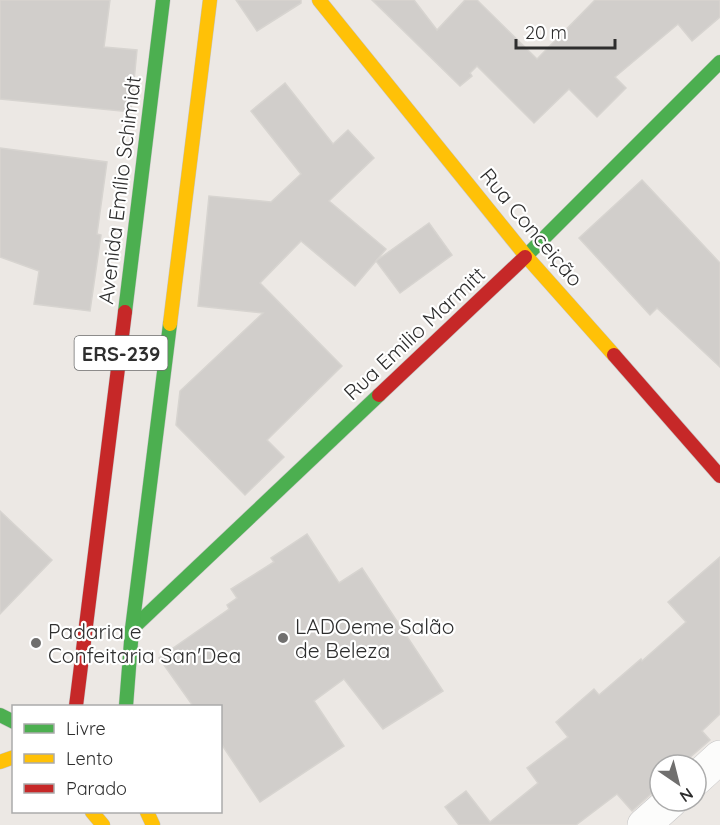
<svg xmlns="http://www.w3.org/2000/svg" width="720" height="825" font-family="Quicksand,sans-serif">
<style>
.building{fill:#d1cecb;stroke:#d7d4d0;stroke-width:1.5}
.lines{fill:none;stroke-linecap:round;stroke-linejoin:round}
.street-casing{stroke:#c5c4c5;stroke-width:34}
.fast-casing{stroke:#c5c4c5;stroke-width:15}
.slow-casing{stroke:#c5c4c5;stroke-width:15}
.jam-casing{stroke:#c5c4c5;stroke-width:15}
.street{stroke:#fcfcfb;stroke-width:33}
.fast{stroke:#4caf50;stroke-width:14}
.slow{stroke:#ffc107;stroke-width:14}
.jam{stroke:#c62828;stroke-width:14}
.poi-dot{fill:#706f6e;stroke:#fff;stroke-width:2}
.labels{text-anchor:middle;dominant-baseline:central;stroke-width:4.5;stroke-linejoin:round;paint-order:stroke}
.shield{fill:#fff;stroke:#6d6d6d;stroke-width:1.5}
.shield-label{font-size:20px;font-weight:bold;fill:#2e2e2e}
.street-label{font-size:21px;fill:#2e2e2e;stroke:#fff}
.poi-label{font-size:21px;fill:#2e2e2e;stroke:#fff;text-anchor:start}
</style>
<rect width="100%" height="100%" fill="#ece8e4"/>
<g class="building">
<path d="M0,0H110L104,47L137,50L131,112L0,99Z"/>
<path d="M236,0H301V3L257,31Z"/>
<path d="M372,0H414L437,30L465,0H477L537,59L595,0H720V17L692,41L678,24L615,77L626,88L597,117L569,89L534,123L477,66L470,73L472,76L460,86Z"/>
<path d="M285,83L333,144L348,130L374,158L329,201L386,249L355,286L301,241L260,283L342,366L267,440L284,457L245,495L176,425L180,391L263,313L198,306L209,196L271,202L301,174L251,111Z"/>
<path d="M0,148L107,162L97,234L101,235L90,311L34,304L39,271L0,257Z"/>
<path d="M642,180L720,263V367L657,308L650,315L579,238Z"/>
<path d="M429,223L452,255L400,293L376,261Z"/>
<path d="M0,511L52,560L0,614Z"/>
<path d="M307,534L339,583L362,568L443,691L383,729L344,679L314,701L344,746L260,802L220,742V706H193L159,658L229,609L227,605L237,598L231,589L274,562L271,558Z"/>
<path d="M720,557V714L702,731L710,740L681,765H660V786L632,811L617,794L576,825H459L445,807L466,791L490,822L538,783L527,768L568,737L556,722L594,689L599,695L641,659L642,661L686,622L668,602Z"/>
</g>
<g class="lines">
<defs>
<g id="street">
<path d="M696,779L720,757"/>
<path d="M644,825L671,801"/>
</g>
<g id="fast">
<path d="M525,257L720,62"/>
<path d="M125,312L163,0"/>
<path d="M132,629L379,395"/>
<path d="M126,706L132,629L170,324"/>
<path d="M0,715L14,722"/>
</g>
<g id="slow">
<path d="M319,0L526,256L614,355"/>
<path d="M170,324L210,0"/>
<path d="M0,762L14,757"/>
<path d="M92,812L103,825"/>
<path d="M147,812L153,825"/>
</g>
<g id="jam">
<path d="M614,355L720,476"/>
<path d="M379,395L525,257"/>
<path d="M76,706L125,312"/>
</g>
</defs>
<use href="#street" class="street-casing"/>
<use href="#fast" class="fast-casing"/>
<use href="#slow" class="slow-casing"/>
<use href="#jam" class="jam-casing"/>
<use href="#street" class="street"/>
<use href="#fast" class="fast"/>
<use href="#slow" class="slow"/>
<use href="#jam" class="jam"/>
</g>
<g class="poi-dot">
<circle cx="283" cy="638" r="6"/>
<circle cx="36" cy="643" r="6"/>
</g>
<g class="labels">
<rect class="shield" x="74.5" y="336" width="93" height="34" rx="4.5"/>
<g class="shield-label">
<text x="121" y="353">ERS-239</text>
</g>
<g class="street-label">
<text transform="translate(119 190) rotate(-83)">Avenida Emílio Schimidt</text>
<text transform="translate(532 227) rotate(50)">Rua Conceição</text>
<text transform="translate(414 333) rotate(-43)">Rua Emilio Marmitt</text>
</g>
<g class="poi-label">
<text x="295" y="626">LADOeme Salão<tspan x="295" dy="24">de Beleza</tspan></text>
<text x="48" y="631">Padaria e<tspan x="48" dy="24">Confeitaria San'Dea</tspan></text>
</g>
</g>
<rect x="12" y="705" width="210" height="108" fill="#ffffff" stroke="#ababab" stroke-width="1.5"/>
<rect x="24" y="724" width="30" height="9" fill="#4caf50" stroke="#ababab" stroke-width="1.5"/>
<text x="66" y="735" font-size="18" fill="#2e2e2e">Livre</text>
<rect x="24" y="754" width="30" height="9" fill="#ffc107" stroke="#ababab" stroke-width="1.5"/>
<text x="66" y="765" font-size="18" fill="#2e2e2e">Lento</text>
<rect x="24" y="784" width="30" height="9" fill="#c62828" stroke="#ababab" stroke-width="1.5"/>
<text x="66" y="795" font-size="18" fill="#2e2e2e">Parado</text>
<g transform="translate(678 783) rotate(145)"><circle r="28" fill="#ffffff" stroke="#ababab" stroke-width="1.5"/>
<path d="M0-4.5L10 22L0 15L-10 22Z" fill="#706f6e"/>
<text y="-9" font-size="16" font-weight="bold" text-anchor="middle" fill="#2e2e2e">N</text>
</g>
<path d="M516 39v9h99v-9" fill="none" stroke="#2e2e2e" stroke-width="3"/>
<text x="525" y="39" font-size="18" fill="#2e2e2e" stroke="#ffffff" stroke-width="4.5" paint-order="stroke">20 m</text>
</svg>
